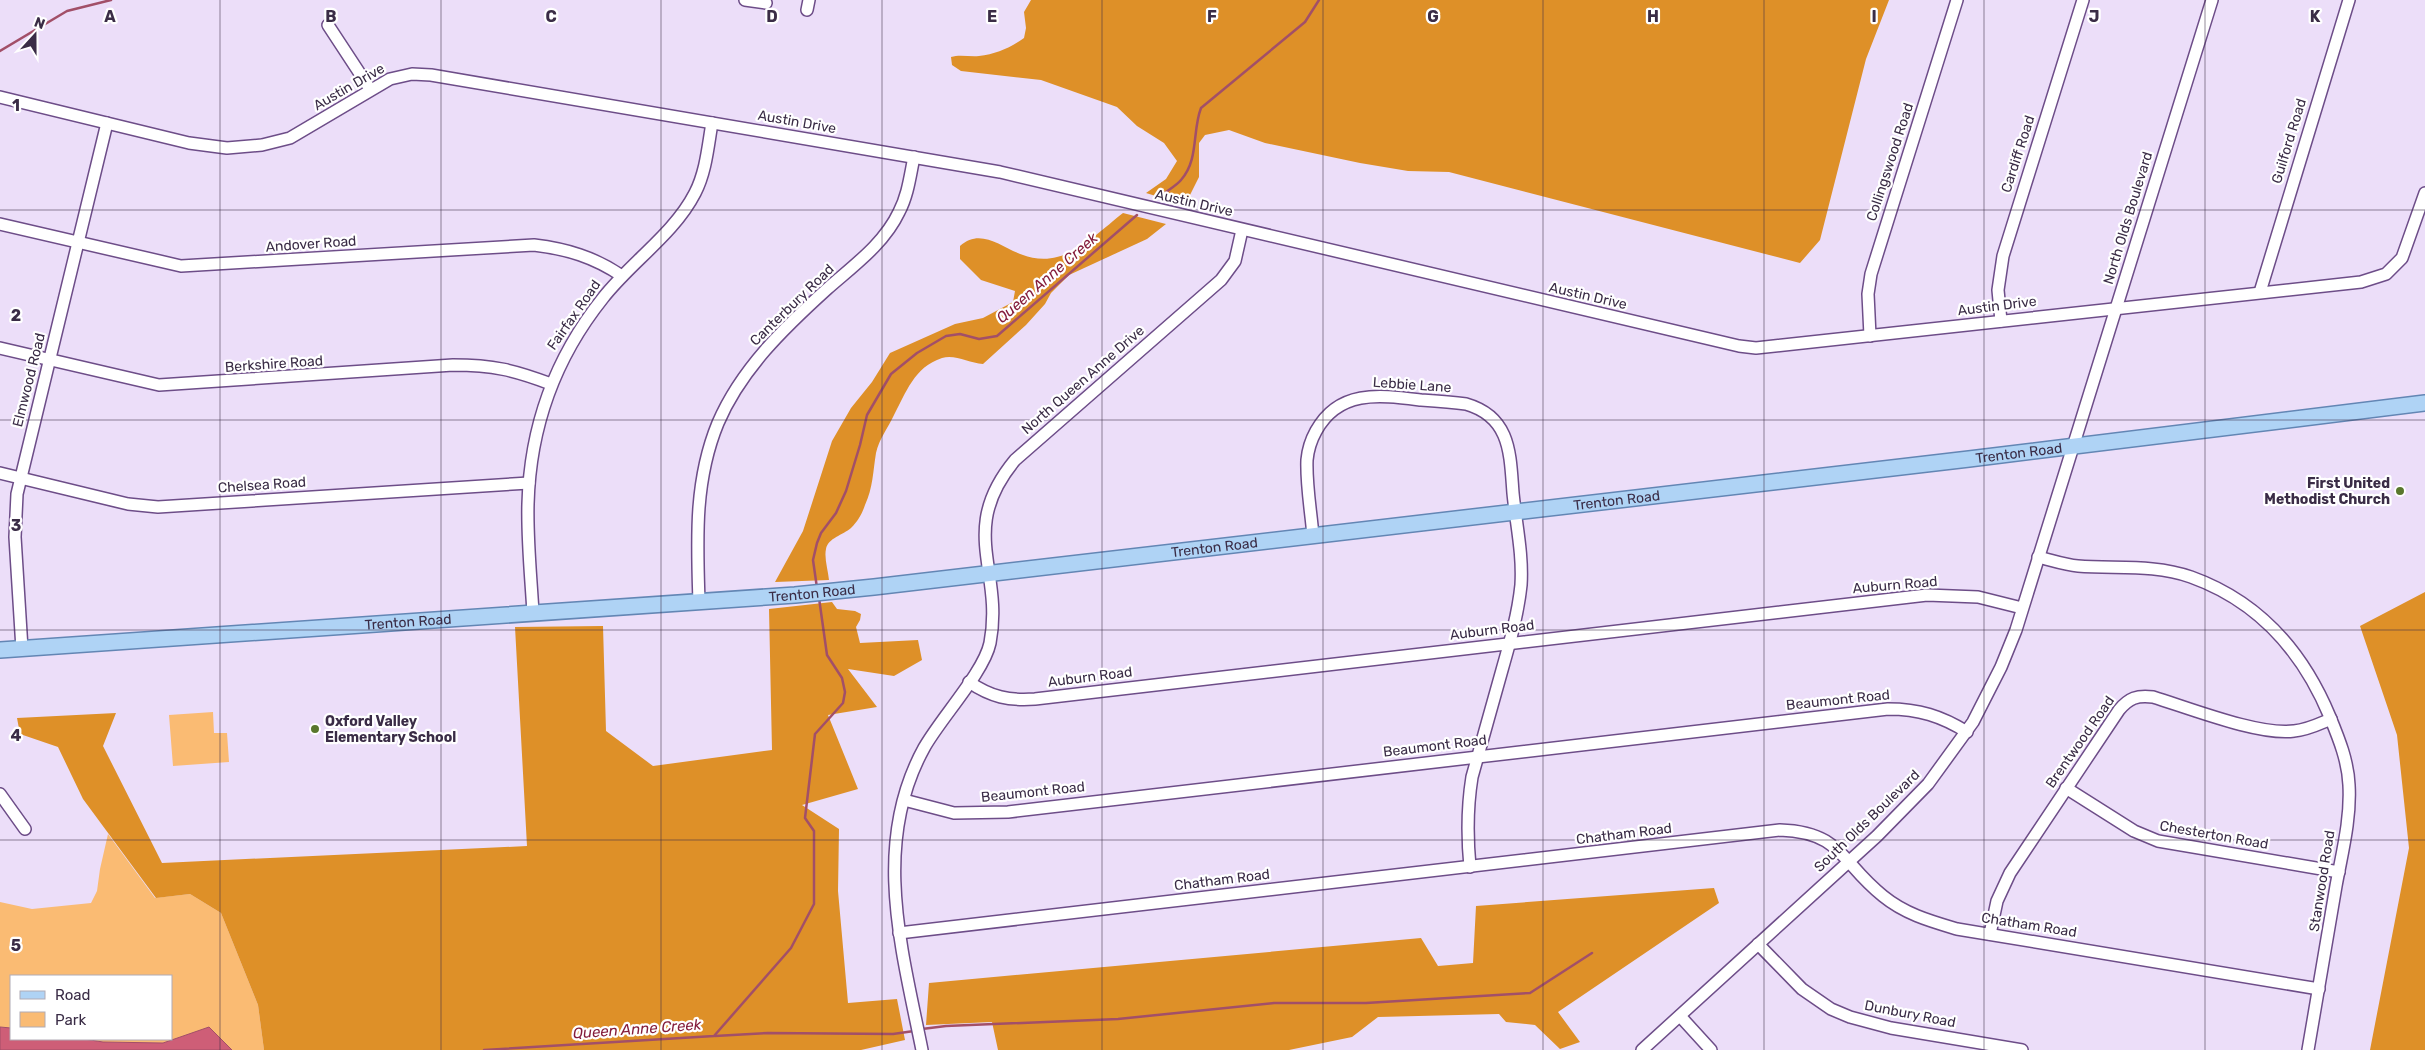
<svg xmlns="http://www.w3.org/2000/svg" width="2425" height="1050" font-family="Rubik,sans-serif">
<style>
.green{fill:#fabb73}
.forest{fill:#de9028}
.water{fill:#ce5e77;stroke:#a24f68}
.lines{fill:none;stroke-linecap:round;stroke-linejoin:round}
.stream{stroke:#a24f68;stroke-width:2.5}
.minor-casing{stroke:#6d4d88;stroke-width:14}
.major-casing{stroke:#6386b4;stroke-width:18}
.minor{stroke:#fff;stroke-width:11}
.major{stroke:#afd3f5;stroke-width:15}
.grid{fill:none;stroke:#3a2c46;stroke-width:1;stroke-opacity:0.55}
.poi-dot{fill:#59772d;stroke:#fff;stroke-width:2}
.labels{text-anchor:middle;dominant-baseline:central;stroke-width:4.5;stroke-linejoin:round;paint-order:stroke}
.street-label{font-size:14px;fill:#3a2c46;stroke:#fff}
.poi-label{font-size:14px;font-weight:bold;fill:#3a2c46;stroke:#fff;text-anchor:end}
.water-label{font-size:15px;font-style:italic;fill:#841c3b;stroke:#fff}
.grid-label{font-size:16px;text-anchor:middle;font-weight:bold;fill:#3a2c46;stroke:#fff;stroke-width:4.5;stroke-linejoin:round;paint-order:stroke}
</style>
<rect width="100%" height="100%" fill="#ecdef9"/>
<g class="green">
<path d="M213,712L214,733H227L229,762L173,766L169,715Z"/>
<path d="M108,834L155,898L190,894L221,913L258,1005L264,1050H232L209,1028L163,1043L103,1042L84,1039H171V976H11V1028L0,1027V902L32,909L91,903L97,891L100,869Z"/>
</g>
<g class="forest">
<path d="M1031,0H1889L1866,59L1820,240L1800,263L1449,172L1408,171L1360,163L1265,143L1229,130L1205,135L1199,143V177L1185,205L1146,193L1166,179L1177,161L1164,143L1137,126L1117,107L1041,80L961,71L952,65L951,57C960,54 969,57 979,56C996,54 1010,48 1024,38L1026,28L1024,12Z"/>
<path d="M1123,213L1166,224L1147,239L1069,275L1051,293L1045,304L1026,325L983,364C969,363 955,354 942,358C914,367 906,393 894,415C888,428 879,439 876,453C873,471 873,488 865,505C862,514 858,521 851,528C843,535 828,538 826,549C824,558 828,570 829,580L775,582L803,531L832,441L851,408L872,382L890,353L955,324L983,318L1013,302L1015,291L981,280L960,259V246C981,227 1002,248 1023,255C1032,259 1047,260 1057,257C1078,253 1105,227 1123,213Z"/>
<path d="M2425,592V1050H2370L2409,848L2397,735L2360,626Z"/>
<path d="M832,602L837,609L855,611L861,614L860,620L856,627L860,643L918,640L922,660L894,676L848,669L877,707L828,715L858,789L802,805L839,829L838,891L848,1003L897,999L905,1040L861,1050H264L258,1005L221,913L190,894L156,898L83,799L58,747L20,734L17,718L116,713L103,746L162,863L527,846L515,627L603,626L606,731L653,766L772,750L769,609Z"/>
<path d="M1714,888L1719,903L1558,1012L1580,1042L1560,1049L1535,1025L1506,1022L1499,1014L1378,1017L1352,1037L1289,1050H998L992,1022L926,1025L929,983L1421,938L1438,966L1473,963L1476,906Z"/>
</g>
<path class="water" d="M0,1027L11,1028V1039H84L103,1042L163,1043L209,1027L232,1050H0Z"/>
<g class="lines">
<g class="stream">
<path d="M0,51L67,11L111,0"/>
<path d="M1162,195C1168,190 1176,186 1181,180C1199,160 1192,131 1201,108L1305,22L1319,0"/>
<path d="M817,588L813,560L817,543L821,533L836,513L846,491L860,445L867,415L891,374L917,353L946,336L960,334L979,339L997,336L1137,215"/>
<path d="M922,1029L946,1026L1118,1019L1274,1003H1366L1530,993L1592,953"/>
<path d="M715,1036L768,1033L893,1034L914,1031"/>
<path d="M484,1050L714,1036L791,948L814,904V831L805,818L815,734L843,703L845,692L842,678L827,655L819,598"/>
</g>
<defs>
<g id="minor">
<path d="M745,0L766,3"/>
<path d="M807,10L809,0"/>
<path d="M328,25L370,89"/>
<path d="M0,97L189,143L227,148L262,145L290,138L390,79L412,74L431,75L1000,172L1739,346L1756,348L2361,282L2386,274L2402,258L2425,193"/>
<path d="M0,224L181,266L534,245C567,249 594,257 622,276"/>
<path d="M2260,292L2349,0"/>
<path d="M2001,321L1998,290L2003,256L2083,0"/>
<path d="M1870,336L1868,294L1871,274L1957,0"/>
<path d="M0,348L159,385L453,365C493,365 514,370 551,384"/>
<path d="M0,473L128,504L158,507L529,483"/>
<path d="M1313,536C1311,511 1306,485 1307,460C1308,449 1311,440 1316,431C1339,389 1380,395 1421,400C1436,401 1451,402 1466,404C1511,417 1510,454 1513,493C1516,524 1523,554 1521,585C1518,614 1510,642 1502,670C1492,706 1482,741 1472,777C1467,808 1467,836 1470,867"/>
<path d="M2038,557C2051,560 2065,565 2078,566C2116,569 2154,564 2191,577C2258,601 2303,652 2330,717C2339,739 2348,761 2349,785C2351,819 2342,853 2336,886C2327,941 2317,995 2308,1050"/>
<path d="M699,602C697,540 694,481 718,423C741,369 785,327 827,289C853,266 884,244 899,212C908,195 910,176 914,157"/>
<path d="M533,613C531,577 527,540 528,504C530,426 555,358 603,298C631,262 674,234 695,193C706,172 708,146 712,123"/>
<path d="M22,649L15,537L17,494L107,123"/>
<path d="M969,682C991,697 1009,701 1035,699L1927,595L1978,597L2022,608"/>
<path d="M2066,788L2134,831L2158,841L2339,872"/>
<path d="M0,794L25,829"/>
<path d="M904,800L954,813L1008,812L1888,709C1919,709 1941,716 1967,732"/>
<path d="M899,933L1780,830C1842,832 1841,863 1883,896C1905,914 1930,921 1957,929L2319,989"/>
<path d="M1990,934L1997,901L2010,873L2119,710C2129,698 2137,695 2153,697C2189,708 2260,736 2294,731C2307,730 2319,724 2331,719"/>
<path d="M1758,944L1802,989L1831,1009L1850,1017L1891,1028L2022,1050"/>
<path d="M1680,1016L1711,1050"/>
<path d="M922,1050C902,950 871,844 924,748C940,719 984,672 990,643C1004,570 957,530 1015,460L1221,280L1235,261L1242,230"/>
<path d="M1642,1050L1877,836L1928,784L1973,722L2001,667L2016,630L2212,0"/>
</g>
<g id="major">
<path id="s1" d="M0,650L795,595L874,587L1969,459L2425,403"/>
</g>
</defs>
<use href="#minor" class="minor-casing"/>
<use href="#major" class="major-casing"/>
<use href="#minor" class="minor"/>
<use href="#major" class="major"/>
</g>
<path class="grid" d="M220,0V1050M441,0V1050M661,0V1050M882,0V1050M1102,0V1050M1323,0V1050M1543,0V1050M1764,0V1050M1984,0V1050M2205,0V1050M0,210H2425M0,420H2425M0,630H2425M0,840H2425"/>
<g class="poi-dot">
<circle cx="2400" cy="491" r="5"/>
<circle cx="315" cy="729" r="5"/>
</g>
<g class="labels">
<g class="street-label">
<text transform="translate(349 87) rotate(-30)">Austin Drive</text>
<text transform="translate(797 122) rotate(10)">Austin Drive</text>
<text transform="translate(2289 141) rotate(-73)">Guilford Road</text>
<text transform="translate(2018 154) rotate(-72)">Cardiff Road</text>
<text transform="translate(1890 162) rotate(-72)">Collingswood Road</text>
<text transform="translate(1194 203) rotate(13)">Austin Drive</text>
<text transform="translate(2128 218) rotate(-73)">North Olds Boulevard</text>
<text transform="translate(311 244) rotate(-4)">Andover Road</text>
<text transform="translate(1588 296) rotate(13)">Austin Drive</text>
<text transform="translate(792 305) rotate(-44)">Canterbury Road</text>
<text transform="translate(1997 306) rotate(-7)">Austin Drive</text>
<text transform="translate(574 315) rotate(-55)">Fairfax Road</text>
<text transform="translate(274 364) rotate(-4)">Berkshire Road</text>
<text transform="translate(29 380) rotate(-76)">Elmwood Road</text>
<text transform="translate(1083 380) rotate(-41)">North Queen Anne Drive</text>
<text transform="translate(1412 385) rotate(4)">Lebbie Lane</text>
<text stroke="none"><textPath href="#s1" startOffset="2029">Trenton Road</textPath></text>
<text transform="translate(262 485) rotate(-4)">Chelsea Road</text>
<text stroke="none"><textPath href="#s1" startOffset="1624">Trenton Road</textPath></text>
<text stroke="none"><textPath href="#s1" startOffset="1219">Trenton Road</textPath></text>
<text transform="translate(1895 585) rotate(-5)">Auburn Road</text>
<text stroke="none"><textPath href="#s1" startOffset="814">Trenton Road</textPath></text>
<text stroke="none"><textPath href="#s1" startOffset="409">Trenton Road</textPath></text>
<text transform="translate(1492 630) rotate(-7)">Auburn Road</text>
<text transform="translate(1090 677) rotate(-7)">Auburn Road</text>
<text transform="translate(1838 700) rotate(-6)">Beaumont Road</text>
<text transform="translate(2080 742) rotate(-55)">Brentwood Road</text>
<text transform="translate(1435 746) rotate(-7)">Beaumont Road</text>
<text transform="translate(1033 792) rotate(-6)">Beaumont Road</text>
<text transform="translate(1867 821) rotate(-44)">South Olds Boulevard</text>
<text transform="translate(1624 834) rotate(-7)">Chatham Road</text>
<text transform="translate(2214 835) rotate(10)">Chesterton Road</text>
<text transform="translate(1222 880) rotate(-7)">Chatham Road</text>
<text transform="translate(2322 881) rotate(-81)">Stanwood Road</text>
<text transform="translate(2029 925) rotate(9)">Chatham Road</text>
<text transform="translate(1910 1014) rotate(11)">Dunbury Road</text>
</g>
<g class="poi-label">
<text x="2390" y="483">First United<tspan x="2390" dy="16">Methodist Church</tspan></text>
<text x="325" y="721" text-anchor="start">Oxford Valley<tspan x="325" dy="16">Elementary School</tspan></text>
</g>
<g class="water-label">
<text transform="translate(1047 278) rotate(-41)">Queen Anne Creek</text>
<text transform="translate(637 1029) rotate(-4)">Queen Anne Creek</text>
</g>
</g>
<g class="grid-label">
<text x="110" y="22">A</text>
<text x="331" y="22">B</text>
<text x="551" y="22">C</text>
<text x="772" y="22">D</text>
<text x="992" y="22">E</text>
<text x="1212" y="22">F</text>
<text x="1433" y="22">G</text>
<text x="1653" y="22">H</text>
<text x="1874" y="22">I</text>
<text x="2094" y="22">J</text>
<text x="2315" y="22">K</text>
<text x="16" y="111">1</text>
<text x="16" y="321">2</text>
<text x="16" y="531">3</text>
<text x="16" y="741">4</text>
<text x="16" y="951">5</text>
</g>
<rect x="10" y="975" width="162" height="65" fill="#ffffff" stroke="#b0abb5"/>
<rect x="20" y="991" width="25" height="8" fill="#afd3f5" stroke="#b0abb5"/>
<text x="55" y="1000" font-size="15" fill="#3a2c46">Road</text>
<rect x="20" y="1012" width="25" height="15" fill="#fabb73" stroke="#b0abb5"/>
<text x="55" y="1025" font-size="15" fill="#3a2c46">Park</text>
<g transform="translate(35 35) rotate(21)" stroke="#ffffff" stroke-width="4" paint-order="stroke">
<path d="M0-4L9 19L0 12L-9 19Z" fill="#3a2c46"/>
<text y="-8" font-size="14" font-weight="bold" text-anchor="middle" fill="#3a2c46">N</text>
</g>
</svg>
